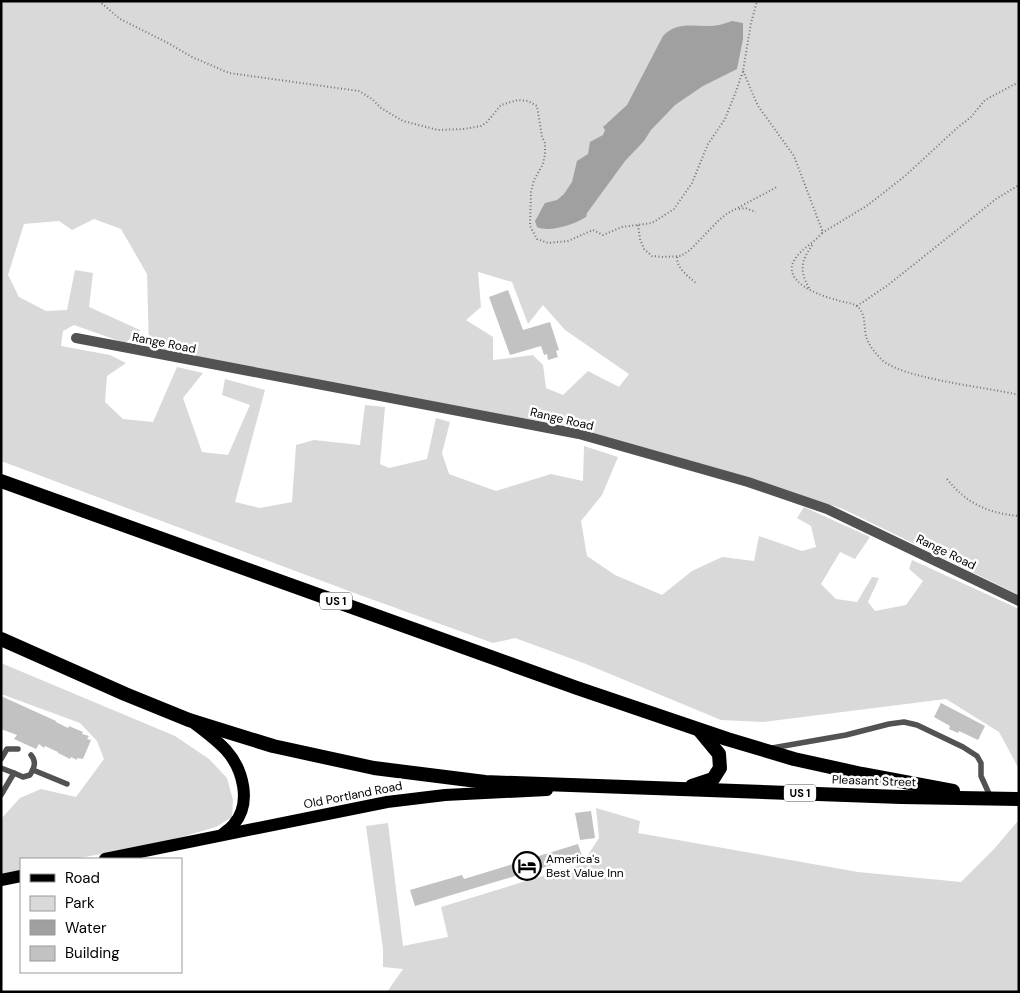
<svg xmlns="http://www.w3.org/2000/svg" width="1020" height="993" font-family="'DM Sans',sans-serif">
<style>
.green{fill:#d9d9d9;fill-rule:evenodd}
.water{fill:#a0a0a0}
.building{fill:#c2c2c2}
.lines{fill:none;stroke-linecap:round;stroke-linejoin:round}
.path{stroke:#747474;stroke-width:2;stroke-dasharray:1 2.5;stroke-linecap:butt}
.service{stroke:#525252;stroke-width:5.5}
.minor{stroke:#525252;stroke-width:10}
.primary{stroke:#000;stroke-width:12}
.trunk{stroke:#000;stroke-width:14}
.labels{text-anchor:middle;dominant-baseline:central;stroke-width:5;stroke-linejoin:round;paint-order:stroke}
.shield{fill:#fff;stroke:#4c4c4c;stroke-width:1}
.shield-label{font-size:11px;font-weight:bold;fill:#000}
.street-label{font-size:12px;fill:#000;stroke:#fff}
.poi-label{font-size:12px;fill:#000;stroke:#fff;text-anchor:start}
</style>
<rect width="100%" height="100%" fill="#fff"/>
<g class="green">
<path d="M1,1H1019V595L843,509L783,489L570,426L463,408L149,349L147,274L121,229L94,219L72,230L59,221L24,224L8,275L19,297L46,311L67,310L75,270L93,273L89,307L140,330L125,343L74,325L63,331L61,346L110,355L126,363L107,376L105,402L123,419L153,422L177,367L203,373L183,398L202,452L228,455L250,405L222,395L225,379L265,390L235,502L260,508L292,502L296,445L314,440L360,445L365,405L385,407L380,464L389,468L427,459L436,418L450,422L442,453L449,474L496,491L551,474L583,481L584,446L618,457L602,495L581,521L587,556L615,575L662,595L692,571L722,557L754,561L759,536L802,551L816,547L811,526L797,518L804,507L870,537L855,559L840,552L821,584L836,599L857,602L872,577L879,578L868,602L875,611L906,605L923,581L909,569L912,560L1019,609V769L999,732L946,699L763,722L721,720L586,664L515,638L493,643L357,594L1,461ZM478,272L512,282L528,324L543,305L565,330L629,374L619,387L588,371L563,395L546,388L543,365L533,355L493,360V337L466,320L481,307Z"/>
<path d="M1,663L175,736L209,759L227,778L233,800L232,817L216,827L161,843L74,859H21V870L1,874V819L20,798L41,789L76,797L104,759L97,741L80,723L1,694Z"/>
<path d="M596,808L640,821L638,833L858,872L961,882L994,849L1017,822H1019V992H387L403,969L383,967V949L366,826L388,823L403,946L448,937L441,907L582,864L599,838Z"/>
</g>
<path class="water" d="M732,21L743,23V39L737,69L703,86L675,105L651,130L644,141L625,161L587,213L586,217C575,224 550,233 537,227L535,221C539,215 541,209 545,203L557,200L564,194L572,182L577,161L588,154L590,142L603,135L605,130L603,127L627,105L663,36C676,22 691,26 708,26C717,26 724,24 732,21Z"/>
<g class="building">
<path d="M508,290L523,330L550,322L559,350L556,351L558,357L548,360L547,354L544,355L541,346L510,355L489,297Z"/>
<path d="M1,696L56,721V722L68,728L69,726L83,732L82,734L89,736L87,739L91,740L83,759L77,758V760L71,757L70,759L58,753V752L45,746L44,748L39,744L36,749L14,739L17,735L1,729Z"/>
<path d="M941,703L985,726L978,740L959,731L958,733L949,729L950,726L934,717Z"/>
<path d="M591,811L595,838L580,840L575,813Z"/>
<path d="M578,844L582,856L415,906L410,890L462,875L464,879Z"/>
</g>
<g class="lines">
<g class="path">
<path d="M99,1L120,19L168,43L192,57L229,73L359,91L372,99L381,108L403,121L438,130L464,129L481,126L487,122L501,105L518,100L528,101L537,106L542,137L545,143V154L543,164L534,180L531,192L530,226L537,239L548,243L568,241L593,230L603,235L622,227L652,223L674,209L692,183L708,144L725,119L735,94L743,71L751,23L757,1"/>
<path d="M743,71L758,106L794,156L822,230V233C814,243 801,249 795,259C780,282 821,296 837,300C844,303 852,302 858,307C867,315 863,330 867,339C870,347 875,352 880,358C899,379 988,387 1019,395"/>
<path d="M739,209L745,208L756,212"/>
<path d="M638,225L640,239L644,249L652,256L663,257L681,256L690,250L719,220L728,213L777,187"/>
<path d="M822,233L868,205L905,176L957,128L971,117L985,100L1019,82"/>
<path d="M677,257C677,269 688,276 697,284"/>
<path d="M809,288C799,270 801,261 813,244"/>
<path d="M857,306L888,285L996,199L1019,185"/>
<path d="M947,479C967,504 988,513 1019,516"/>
</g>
<g class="service">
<path d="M772,748L846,735L889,724L904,722L917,725L963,747L977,756L981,763V776L991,798"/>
<path d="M1,759L7,749H18"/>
<path d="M1,768L14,773"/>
<path d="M33,770L67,784"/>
<path d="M1,795L14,773L23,777L30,775C34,768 37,762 31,755"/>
</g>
<path class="minor" d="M76,338L579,434L748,482L827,509L1019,601"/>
<g class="primary">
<path d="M193,722C204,731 216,739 226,750C243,769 252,803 234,824C231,828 226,831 222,835"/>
<path d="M105,859L387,802L445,795L547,790"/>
<path d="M1,880L21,876"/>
</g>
<g class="trunk">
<path d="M1,481L577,688L727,739L794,759L862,774L953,791"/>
<path d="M1,639L125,694L189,720L273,746L374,768L485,782L901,797L1019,799"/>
<path d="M692,786L713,779L720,768L719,754L700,731"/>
</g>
</g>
<defs>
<symbol id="hotel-ring" viewBox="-11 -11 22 22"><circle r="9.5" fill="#fff" stroke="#000" stroke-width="1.5"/><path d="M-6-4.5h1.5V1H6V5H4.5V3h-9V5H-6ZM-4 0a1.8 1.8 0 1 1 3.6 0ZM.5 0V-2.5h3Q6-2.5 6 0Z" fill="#000"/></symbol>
</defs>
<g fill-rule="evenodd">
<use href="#hotel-ring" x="511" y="850" width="32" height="32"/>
</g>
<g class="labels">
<g class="shield">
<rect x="320" y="592.5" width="32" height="17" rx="4"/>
<rect x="784" y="784.5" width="32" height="17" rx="4"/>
</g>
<g class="shield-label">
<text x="336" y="601">US 1</text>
<text x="800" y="793">US 1</text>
</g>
<g class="street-label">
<text transform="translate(164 343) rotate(11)">Range Road</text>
<text transform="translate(562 419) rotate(13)">Range Road</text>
<text transform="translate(946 552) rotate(26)">Range Road</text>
<text transform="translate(874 781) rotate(2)">Pleasant Street</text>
<text transform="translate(353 795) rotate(-11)">Old Portland Road</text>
</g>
<g class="poi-label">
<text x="546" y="859">America's<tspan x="546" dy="14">Best Value Inn</tspan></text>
</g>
</g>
<rect width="1020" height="993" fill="none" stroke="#000000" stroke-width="5"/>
<rect x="20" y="858" width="162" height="115" fill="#ffffff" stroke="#999999"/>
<rect x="30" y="874" width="25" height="8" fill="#000000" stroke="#999999"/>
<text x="65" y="883" font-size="15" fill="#000000">Road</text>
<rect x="30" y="896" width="25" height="15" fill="#d9d9d9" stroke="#999999"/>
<text x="65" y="908" font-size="15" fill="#000000">Park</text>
<rect x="30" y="920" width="25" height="15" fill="#a0a0a0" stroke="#999999"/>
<text x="65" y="933" font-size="15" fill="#000000">Water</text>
<rect x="30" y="946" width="25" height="15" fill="#c2c2c2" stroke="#999999"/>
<text x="65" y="958" font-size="15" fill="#000000">Building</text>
</svg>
